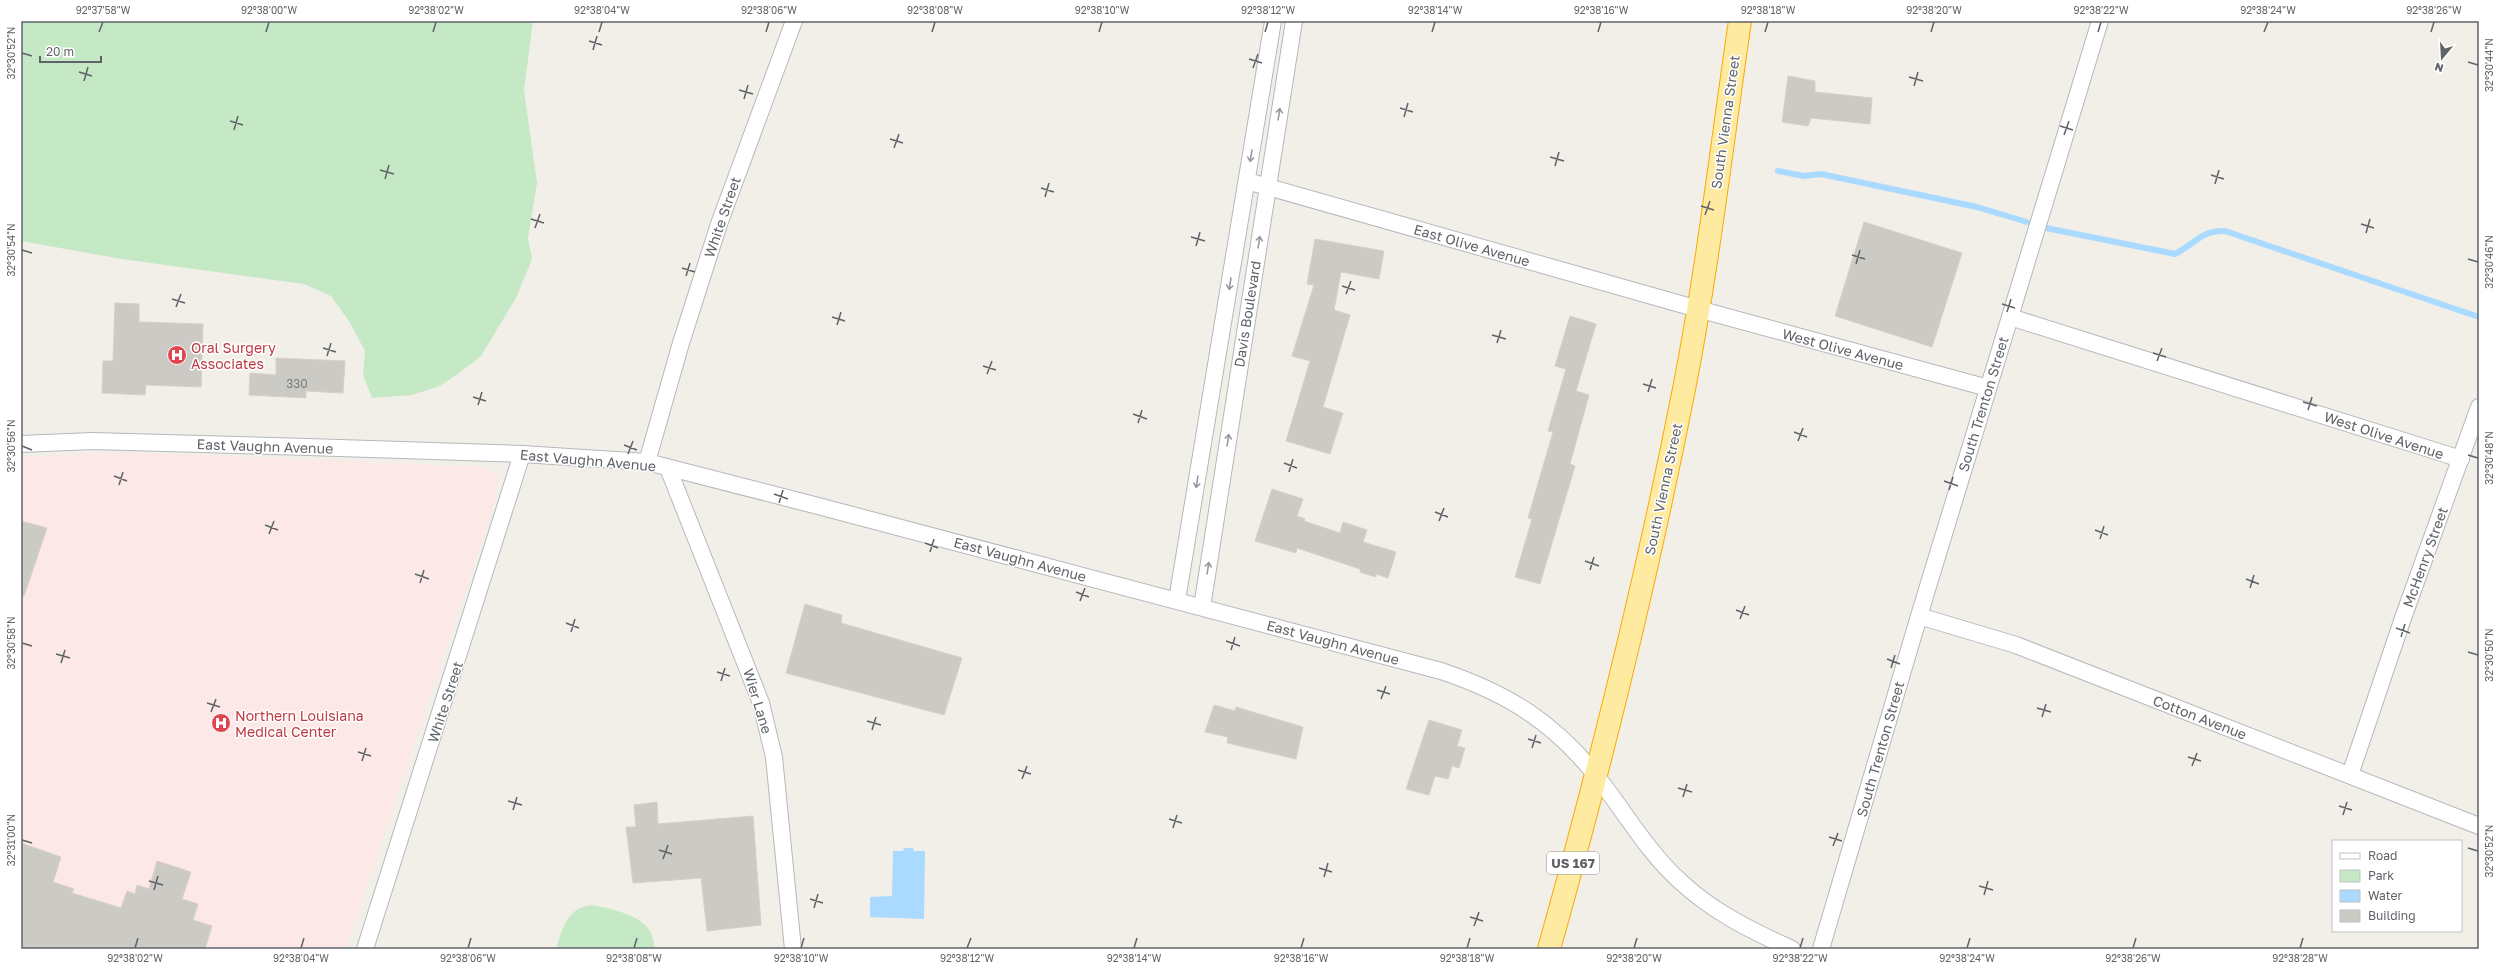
<svg xmlns="http://www.w3.org/2000/svg" width="2500" height="970" font-family="'Golos Text',sans-serif">
<style>
.medical{fill:#fce8e6}
.green{fill:#c5e8c5}
.water{fill:#aadaff}
.lines{fill:none;stroke-linecap:round;stroke-linejoin:round}
.stream{stroke:#aadaff;stroke-width:6}
.building{fill:#cccac5;stroke:#d6d1c6}
.minor-casing{stroke:#b5b8bc;stroke-width:18}
.trunk-casing{stroke:#f9ab00;stroke-width:24}
.minor{stroke:#fff;stroke-width:16}
.trunk{stroke:#feeaa1;stroke-width:22}
.oneway{stroke:#979a9d}
.ticks{fill:none;stroke:#5f6368;stroke-width:1.5}
.labels{text-anchor:middle;dominant-baseline:central;stroke-width:3;stroke-linejoin:round;paint-order:stroke}
.number-label{font-size:12px;fill:#7a7d7f}
.shield{fill:#fff;stroke:#8f9295;stroke-width:1}
.shield-label{font-size:13px;font-weight:bold;fill:#5f6368}
.street-label{font-size:14px;fill:#5f6368;stroke:#fff}
.health-label{font-size:14px;fill:#be3a42;stroke:#fff;text-anchor:start}
.neatline{fill:none;stroke:#5f6368;stroke-width:1.5}
.ticks-label{font-size:10px;text-anchor:middle;fill:#5f6368}
</style>
<rect width="100%" height="100%" fill="#f1efe8"/>
<path class="medical" d="M127,452L479,467L492,471L497,479L496,497L346,949H21V457Z"/>
<g class="green">
<path d="M21,21H533L524,90L537,183L528,238L532,259L516,298L481,356L459,373L440,386L412,395L372,398L363,375L365,351L349,321L331,296L304,284L122,259L21,241Z"/>
<path d="M592,905C616,910 657,917 654,949H556C563,927 567,908 592,905Z"/>
</g>
<path class="water" d="M904,848H913L914,851H925L924,919L870,917V897L892,896L893,851H903Z"/>
<g class="lines">
<g class="stream">
<path d="M1778,171L1804,176L1821,174L1977,207L2027,222"/>
<path d="M2046,228L2175,254C2195,244 2201,230 2225,231L2479,317"/>
</g>
</g>
<g class="building">
<path d="M1788,76L1815,81V92L1872,98L1870,124L1811,118L1808,126L1782,122Z"/>
<path d="M1864,222L1962,253L1932,347L1835,316Z"/>
<path d="M1315,239L1384,251L1379,279L1341,272L1334,310L1350,315L1323,407L1343,413L1330,454L1286,441L1310,361L1292,356L1314,285L1307,284Z"/>
<path d="M115,303L139,304V322L203,324L201,387L146,385L145,395L102,393L103,361H113Z"/>
<path d="M1570,316L1596,324L1576,391L1589,395L1570,464L1575,466L1540,584L1515,577L1532,519L1528,518L1553,432L1548,431L1566,369L1555,366Z"/>
<path d="M276,358L345,361L343,393L306,391V398L249,395L250,373L276,375Z"/>
<path d="M1272,489L1303,499L1297,516L1305,519L1304,521L1340,533L1343,522L1367,530L1363,542L1396,552L1388,578L1376,574V577L1360,572V569L1297,548L1296,553L1255,541Z"/>
<path d="M21,521L47,528L24,596L21,595Z"/>
<path d="M805,604L842,615L841,623L962,658L944,715L786,673Z"/>
<path d="M1214,705L1235,711L1236,707L1303,727L1296,759L1227,743L1228,737L1205,732Z"/>
<path d="M1429,720L1462,730L1457,746L1465,748L1459,768L1452,766L1448,779L1435,776L1429,795L1406,789Z"/>
<path d="M657,802L658,824L753,816L761,925L707,931L701,878L633,883L626,827H636L634,805Z"/>
<path d="M21,843L61,857L53,882L74,889L72,893L121,908L127,891L135,894L137,885L149,889L157,861L191,872L182,899L198,904L193,920L212,926L205,949H21Z"/>
</g>
<g class="lines">
<defs>
<g id="minor">
<path d="M1247,181L1698,309L1988,388"/>
<path d="M2010,317L2461,459"/>
<path d="M21,444L92,441L308,447L522,454L647,462L822,507L1441,671C1507,693 1554,722 1598,778C1625,812 1648,853 1681,882C1713,912 1752,931 1792,949"/>
<path d="M647,462L681,343L719,224L794,21"/>
<path d="M668,468L761,703L774,757L793,949"/>
<path d="M1177,600L1273,21"/>
<path d="M1202,607L1294,21"/>
<path d="M1919,616L2016,645L2479,826"/>
<path d="M2350,775L2403,618L2479,407"/>
<path d="M365,949L522,454"/>
<path d="M1821,949L1919,616L2100,21"/>
</g>
<path id="trunk" d="M1549,949C1601,764 1647,577 1684,389C1708,267 1722,143 1740,21"/>
</defs>
<use href="#minor" class="minor-casing"/>
<use href="#trunk" class="trunk-casing"/>
<use href="#minor" class="minor"/>
<use href="#trunk" class="trunk"/>
</g>
<defs><path id="oneway-shaft" d="M-6 0H5M1.5-3L5.5 0L1.5 3" fill="none" stroke-width="1.6" stroke-linecap="round" stroke-linejoin="round"/></defs>
<g class="oneway">
<use href="#oneway-shaft" transform="translate(1279 114) rotate(-81)"/>
<use href="#oneway-shaft" transform="translate(1251 156) rotate(99)"/>
<use href="#oneway-shaft" transform="translate(1259 242) rotate(-81)"/>
<use href="#oneway-shaft" transform="translate(1230 284) rotate(99)"/>
<use href="#oneway-shaft" transform="translate(1228 440) rotate(-81)"/>
<use href="#oneway-shaft" transform="translate(1197 482) rotate(99)"/>
<use href="#oneway-shaft" transform="translate(1208 568) rotate(-81)"/>
</g>
<path class="ticks" d="M99,32L103,22M266,32L269,22M433,32L436,22M599,32L602,22M766,32L769,22M932,32L935,22M1099,32L1102,22M1265,32L1268,22M1432,32L1435,22M1598,32L1601,22M1765,32L1768,22M1931,32L1934,22M2098,32L2101,22M2264,32L2268,22M2431,32L2434,22M589,41L602,45M593,50L597,36M22,53L32,56M1249,59L1262,63M2468,62L2478,65M1253,68L1258,54M79,72L92,76M1909,77L1923,81M84,81L88,67M1914,86L1918,72M739,90L753,94M744,99L748,85M1400,108L1413,112M1404,117L1408,103M230,121L243,125M2060,126L2073,130M234,130L238,116M2064,135L2069,121M890,139L903,143M894,148L899,134M1550,157L1564,161M1555,166L1559,152M380,170L394,174M2211,175L2224,179M385,179L389,165M2215,184L2219,170M1041,188L1054,192M1045,197L1049,183M1701,206L1714,210M1705,215L1710,201M531,219L544,223M2361,224L2374,228M535,228L540,214M2366,233L2370,219M1191,237L1205,241M1196,246L1200,232M22,250L32,253M1852,255L1865,259M2468,259L2478,262M1856,264L1860,250M682,268L695,272M686,276L690,263M1342,286L1355,290M1346,294L1351,281M172,299L185,303M2002,304L2015,308M176,307L181,294M2007,312L2011,299M832,317L845,321M837,325L841,312M1492,335L1506,339M1497,343L1501,330M323,348L336,352M2153,353L2166,357M327,356L331,343M2157,361L2162,348M983,366L996,370M987,374L992,361M1643,384L1656,388M1648,392L1652,379M473,397L486,401M2303,402L2317,406M478,405L482,392M2308,410L2312,397M1133,414L1147,419M1138,423L1142,410M1794,432L1807,437M1798,441L1803,428M624,445L637,450M22,446L32,450M628,454L633,441M2468,455L2478,458M1284,463L1297,468M1289,472L1293,459M114,476L127,481M1944,481L1958,486M119,485L123,472M1949,490L1953,477M774,494L788,499M779,503L783,490M1435,512L1448,517M1439,521L1444,508M265,525L278,530M2095,530L2108,535M269,534L274,521M2100,539L2104,526M925,543L938,548M930,552L934,539M1585,561L1599,566M1590,570L1594,557M415,574L429,579M2246,579L2259,584M420,583L424,570M2250,588L2254,575M1076,592L1089,597M1080,601L1085,588M1736,610L1749,615M1740,619L1745,606M566,623L579,628M2396,628L2410,633M571,632L575,619M2401,637L2405,624M1226,641L1240,646M22,643L32,646M1231,650L1235,637M2468,652L2478,655M56,654L70,658M1887,659L1900,664M61,663L65,650M1891,668L1895,655M717,672L730,676M721,681L725,668M1377,690L1390,694M1381,699L1386,686M207,703L220,707M2037,708L2051,712M211,712L216,699M2042,717L2046,704M867,721L881,725M872,730L876,717M1528,739L1541,743M1532,748L1536,735M358,752L371,756M2188,757L2201,761M362,761L366,748M2192,766L2197,753M1018,770L1031,774M1022,779L1027,766M1678,788L1692,792M1683,797L1687,784M508,801L522,805M2339,806L2352,810M513,810L517,797M2343,815L2347,802M1169,819L1182,823M1173,828L1177,815M1829,837L1842,841M22,840L32,843M1833,846L1838,833M2468,848L2478,851M659,850L672,854M663,859L668,845M1319,868L1332,872M1324,877L1328,863M149,881L163,885M1979,886L1993,890M154,890L158,876M1984,895L1988,881M810,899L823,903M814,908L818,894M1470,917L1483,921M1474,926L1479,912M135,948L138,938M301,948L304,938M468,948L471,938M634,948L637,938M801,948L804,938M967,948L971,938M1134,948L1137,938M1301,948L1304,938M1467,948L1470,938M1634,948L1637,938M1800,948L1803,938M1967,948L1970,938M2133,948L2136,938M2300,948L2303,938"/>
<defs>
<symbol id="hospital-disc" viewBox="-11 -11 22 22"><circle r="9.5" fill="#e0444e" stroke="#fff"/><path d="M-5-5h3v3.5h4V-5h3V5h-3V1.5h-4V5h-3Z" fill="#fff"/></symbol>
</defs>
<g fill-rule="evenodd">
<use href="#hospital-disc" x="166" y="344" width="22" height="22"/>
<use href="#hospital-disc" x="210" y="712" width="22" height="22"/>
</g>
<g class="labels">
<g class="number-label">
<text x="297" y="383">330</text>
</g>
<rect class="shield" x="1547" y="852" width="52" height="22" rx="3"/>
<g class="shield-label">
<text x="1573" y="863">US 167</text>
</g>
<g class="street-label">
<text transform="translate(1725 122) rotate(-82)">South Vienna Street</text>
<text transform="translate(722 217) rotate(-71)">White Street</text>
<text transform="translate(1472 245) rotate(16)">East Olive Avenue</text>
<text transform="translate(1247 314) rotate(-81)">Davis Boulevard</text>
<text transform="translate(1843 349) rotate(15)">West Olive Avenue</text>
<text transform="translate(1983 404) rotate(-73)">South Trenton Street</text>
<text transform="translate(2384 435) rotate(18)">West Olive Avenue</text>
<text transform="translate(265 446) rotate(2)">East Vaughn Avenue</text>
<text transform="translate(588 460) rotate(5)">East Vaughn Avenue</text>
<text transform="translate(1663 489) rotate(-78)">South Vienna Street</text>
<text transform="translate(2425 557) rotate(-70)">McHenry Street</text>
<text transform="translate(1020 559) rotate(15)">East Vaughn Avenue</text>
<text transform="translate(1333 642) rotate(15)">East Vaughn Avenue</text>
<text transform="translate(758 701) rotate(73)">Wier Lane</text>
<text transform="translate(445 702) rotate(-72)">White Street</text>
<text transform="translate(2200 717) rotate(21)">Cotton Avenue</text>
<text transform="translate(1880 749) rotate(-74)">South Trenton Street</text>
</g>
<g class="health-label">
<text x="191" y="347">Oral Surgery<tspan x="191" dy="16">Associates</tspan></text>
<text x="235" y="715">Northern Louisiana<tspan x="235" dy="16">Medical Center</tspan></text>
</g>
</g>
<rect width="2500" height="970" fill="none" stroke="#ffffff" stroke-width="44"/>
<rect x="2332" y="840" width="130" height="92" fill="#ffffff" stroke="#bfc1c3"/>
<rect x="2340" y="853" width="20" height="6" fill="#ffffff" stroke="#bfc1c3"/>
<text x="2368" y="860" font-size="12" fill="#5f6368">Road</text>
<rect x="2340" y="870" width="20" height="12" fill="#c5e8c5" stroke="#bfc1c3"/>
<text x="2368" y="880" font-size="12" fill="#5f6368">Park</text>
<rect x="2340" y="890" width="20" height="12" fill="#aadaff" stroke="#bfc1c3"/>
<text x="2368" y="900" font-size="12" fill="#5f6368">Water</text>
<rect x="2340" y="910" width="20" height="12" fill="#cccac5" stroke="#bfc1c3"/>
<text x="2368" y="920" font-size="12" fill="#5f6368">Building</text>
<g transform="translate(2442 58) rotate(198)" stroke="#ffffff" stroke-width="3" paint-order="stroke">
<path d="M0-3L7 15L0 10L-7 15Z" fill="#5f6368"/>
<text y="-6" font-size="11" font-weight="bold" text-anchor="middle" fill="#5f6368">N</text>
</g>
<path d="M40 56v6h61v-6" fill="none" stroke="#5f6368" stroke-width="2"/>
<text x="46" y="56" font-size="12" fill="#5f6368" stroke="#ffffff" stroke-width="3" paint-order="stroke">20 m</text>
<rect x="22" y="22" width="2456" height="926" class="neatline"/>
<g class="ticks-label">
<text x="103" y="14">92°37'58"W</text>
<text x="269" y="14">92°38'00"W</text>
<text x="436" y="14">92°38'02"W</text>
<text x="602" y="14">92°38'04"W</text>
<text x="769" y="14">92°38'06"W</text>
<text x="935" y="14">92°38'08"W</text>
<text x="1102" y="14">92°38'10"W</text>
<text x="1268" y="14">92°38'12"W</text>
<text x="1435" y="14">92°38'14"W</text>
<text x="1601" y="14">92°38'16"W</text>
<text x="1768" y="14">92°38'18"W</text>
<text x="1934" y="14">92°38'20"W</text>
<text x="2101" y="14">92°38'22"W</text>
<text x="2268" y="14">92°38'24"W</text>
<text x="2434" y="14">92°38'26"W</text>
<text transform="translate(11 53) rotate(-90)" y="4">32°30'52"N</text>
<text transform="translate(2489 65) rotate(-90)" y="4">32°30'44"N</text>
<text transform="translate(11 250) rotate(-90)" y="4">32°30'54"N</text>
<text transform="translate(2489 262) rotate(-90)" y="4">32°30'46"N</text>
<text transform="translate(11 446) rotate(-90)" y="4">32°30'56"N</text>
<text transform="translate(2489 458) rotate(-90)" y="4">32°30'48"N</text>
<text transform="translate(11 643) rotate(-90)" y="4">32°30'58"N</text>
<text transform="translate(2489 655) rotate(-90)" y="4">32°30'50"N</text>
<text transform="translate(11 840) rotate(-90)" y="4">32°31'00"N</text>
<text transform="translate(2489 851) rotate(-90)" y="4">32°30'52"N</text>
<text x="135" y="962">92°38'02"W</text>
<text x="301" y="962">92°38'04"W</text>
<text x="468" y="962">92°38'06"W</text>
<text x="634" y="962">92°38'08"W</text>
<text x="801" y="962">92°38'10"W</text>
<text x="967" y="962">92°38'12"W</text>
<text x="1134" y="962">92°38'14"W</text>
<text x="1301" y="962">92°38'16"W</text>
<text x="1467" y="962">92°38'18"W</text>
<text x="1634" y="962">92°38'20"W</text>
<text x="1800" y="962">92°38'22"W</text>
<text x="1967" y="962">92°38'24"W</text>
<text x="2133" y="962">92°38'26"W</text>
<text x="2300" y="962">92°38'28"W</text>
</g>
</svg>
